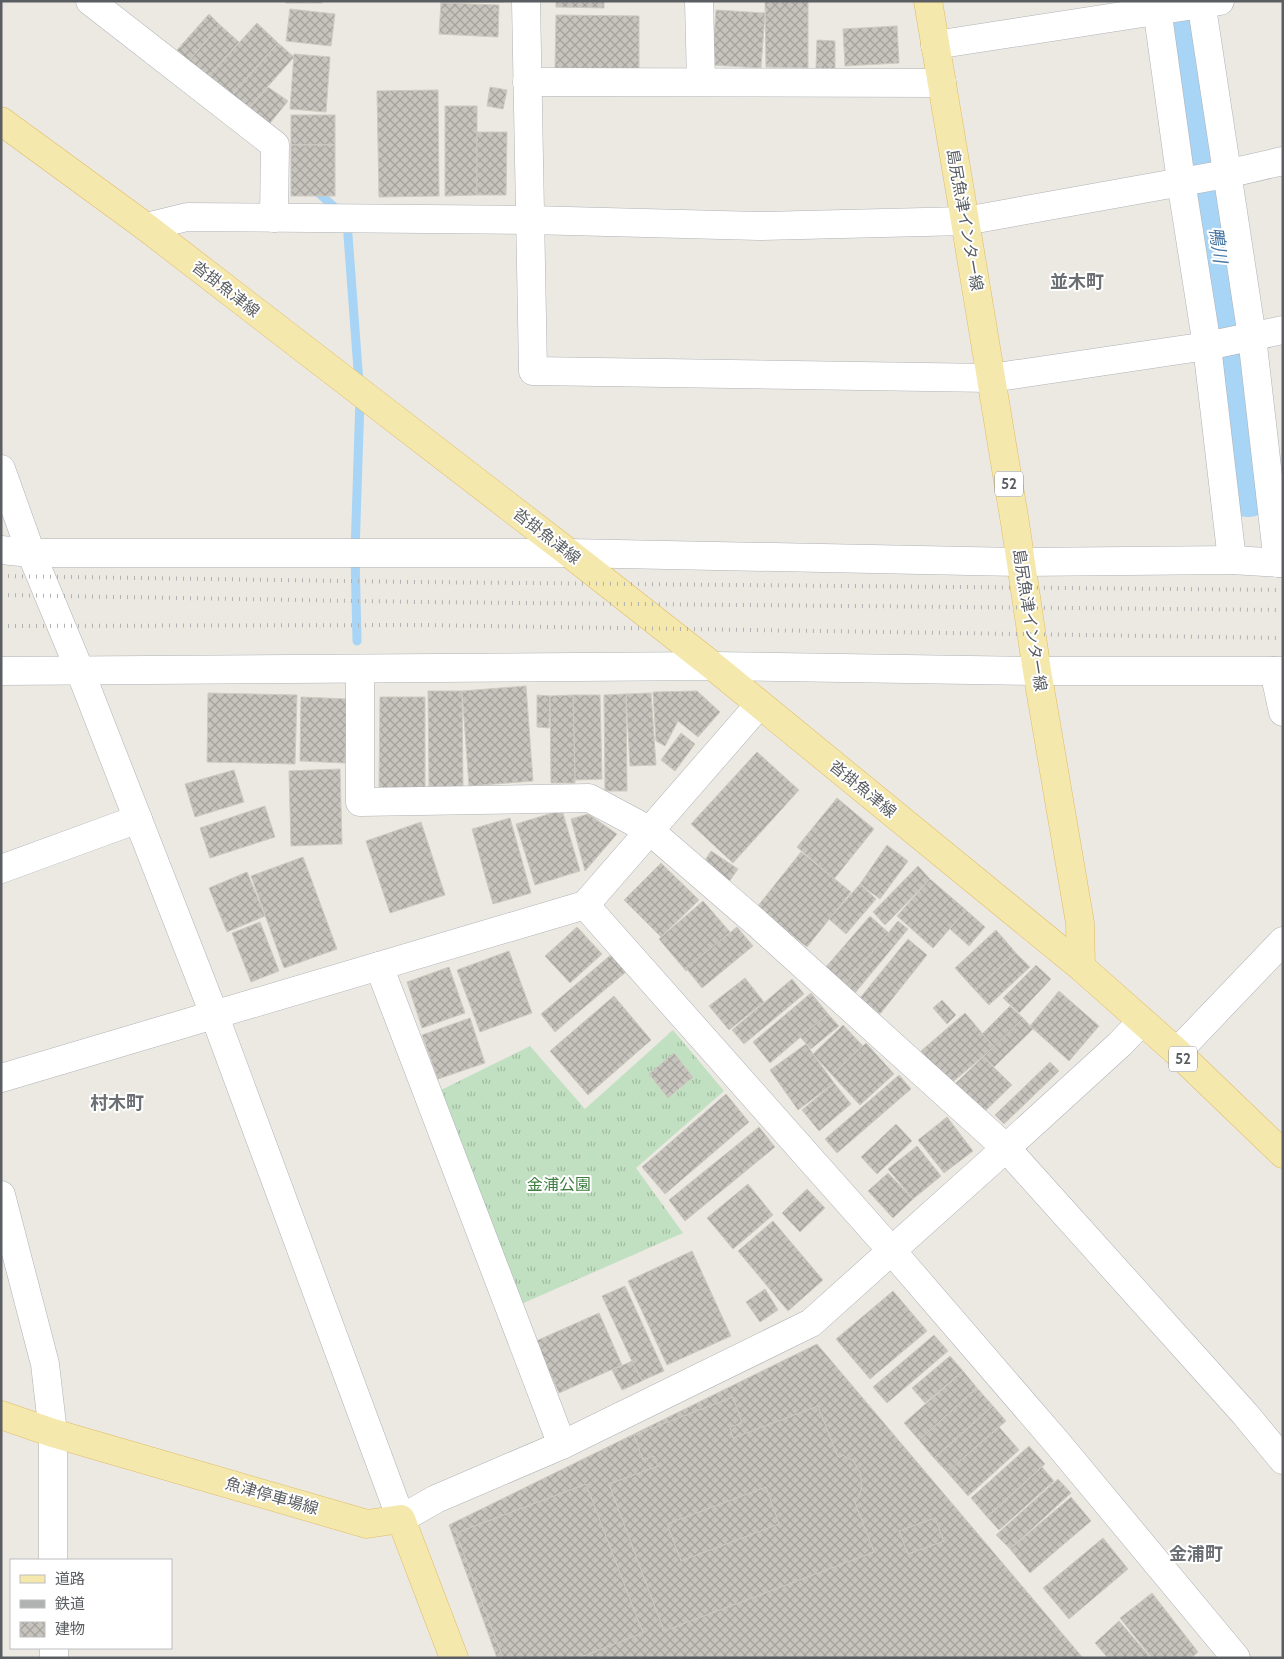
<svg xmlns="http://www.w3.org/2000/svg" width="1284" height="1659" font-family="Cabin,'Noto Sans JP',sans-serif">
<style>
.grass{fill:url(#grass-tufts)}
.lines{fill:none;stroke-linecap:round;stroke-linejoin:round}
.stream{stroke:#a8d4f5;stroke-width:9}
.river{stroke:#a8d4f5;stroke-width:56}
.building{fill:url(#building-cross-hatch);stroke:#cfcac1;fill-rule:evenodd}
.minor-casing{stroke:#afb2b6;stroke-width:29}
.major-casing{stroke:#e1bc65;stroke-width:29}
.minor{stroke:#fff;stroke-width:28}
.major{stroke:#f5e8ad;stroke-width:28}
.rail{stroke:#b0b1b1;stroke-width:4;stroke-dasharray:1 6;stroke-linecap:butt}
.labels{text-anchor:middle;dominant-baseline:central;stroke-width:4;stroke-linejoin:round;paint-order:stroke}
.shield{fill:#fff;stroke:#8c8e90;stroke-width:1}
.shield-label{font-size:15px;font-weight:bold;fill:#5a5d61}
.street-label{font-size:16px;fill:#5a5d61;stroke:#fff}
.park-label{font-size:16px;fill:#3d7d3f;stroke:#fff}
.water-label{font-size:18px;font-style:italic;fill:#4877a4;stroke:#fff}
.neighbourhood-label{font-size:18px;font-weight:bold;fill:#6b6f73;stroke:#fff}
</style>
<defs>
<pattern id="grass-tufts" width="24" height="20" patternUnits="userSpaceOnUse" patternTransform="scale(1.25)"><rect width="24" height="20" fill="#c1e0c1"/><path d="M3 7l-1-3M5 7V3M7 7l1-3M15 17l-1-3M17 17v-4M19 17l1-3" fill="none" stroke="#a0b9a0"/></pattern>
<pattern id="building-cross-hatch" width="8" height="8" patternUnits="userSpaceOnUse" patternTransform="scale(1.25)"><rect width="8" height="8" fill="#c7c4be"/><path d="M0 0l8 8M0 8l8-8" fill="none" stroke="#a5a29e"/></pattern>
</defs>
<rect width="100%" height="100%" fill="#ebe9e2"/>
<path class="grass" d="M673,1030L724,1091L636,1168L683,1233L519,1305L439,1091L530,1046L585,1109Z"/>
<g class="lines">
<g class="stream">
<path d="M314,189L340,212"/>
<path d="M347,222L359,383"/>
<path d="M357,641L355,553L360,399"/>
</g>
<path class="river" d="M1182,1L1224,284L1248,489"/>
</g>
<g class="building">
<rect x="286" y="1" width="36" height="2"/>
<path d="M440,1H504V2L441,3Z"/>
<path d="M556,1H604V8L556,7Z"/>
<path d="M765,1H808V68L766,67Z"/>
<path d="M441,3L499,5L498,37L439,34Z"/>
<path d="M290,9L335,14L331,46L286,41Z"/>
<path d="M716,10L765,13L761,68L712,65Z"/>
<path d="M209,14L220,25L189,61L177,50Z"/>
<path d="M556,15L639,16V69L555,68Z"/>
<path d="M257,23L278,43L229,98L207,78Z"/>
<path d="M220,25L239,42L207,78L189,61Z"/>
<path d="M897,26L899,63L845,66L843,29Z"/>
<path d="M817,40L835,41V69L816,68Z"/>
<path d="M278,43L294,57L247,110L229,98Z"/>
<path d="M294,54L330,57L326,112L290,109Z"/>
<path d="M268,87L288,101L266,128L247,110Z"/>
<path d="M490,87L507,90L503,109L487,106Z"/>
<path d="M438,90L439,196L379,197L377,91Z"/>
<path d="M445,106H477V195L445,196Z"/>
<rect x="291" y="115" width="44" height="30"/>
<path d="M477,132H507L506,195H477Z"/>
<rect x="291" y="145" width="44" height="51"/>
<path d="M526,686L533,781L469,786L462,691Z"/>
<path d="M428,691H462L463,787H429Z"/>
<path d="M697,691L720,712L698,737L678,721L665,746L656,741L653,692Z"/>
<path d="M208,693L297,695L295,764L207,762Z"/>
<path d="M651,693L656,765L630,766L626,694Z"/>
<path d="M626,694L627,791H605L604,695Z"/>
<path d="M537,695L550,696L549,728L537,727Z"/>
<path d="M573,695H600L602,779L575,780Z"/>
<path d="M573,695L575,783H551L550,696Z"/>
<path d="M301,697L347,699L345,763L300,761Z"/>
<path d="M380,697H425V788H379Z"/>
<path d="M681,733L695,744L675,771L661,760Z"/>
<path d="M757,752L799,790L733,863L691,824Z"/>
<path d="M340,769L342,844L291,846L289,771Z"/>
<path d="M234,770L244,802L195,817L185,784Z"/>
<path d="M837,798L874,829L834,879L797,847Z"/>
<path d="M265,806L275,837L210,858L200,828Z"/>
<path d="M562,810L580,871L535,885L516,824Z"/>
<path d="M588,814L617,834L585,871L571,819Z"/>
<path d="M510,818L531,893L493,904L472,829Z"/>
<path d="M421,822L445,895L390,913L366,841Z"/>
<path d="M887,845L908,861L880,899L860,884Z"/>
<path d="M711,851L738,869L728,883L702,865Z"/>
<path d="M801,852L851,892L807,947L757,907Z"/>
<path d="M303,857L337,949L284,968L251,876Z"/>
<path d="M661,863L699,900L661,937L624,900Z"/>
<path d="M918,866L930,879L885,925L873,912Z"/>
<path d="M247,872L265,916L227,932L209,888Z"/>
<path d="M930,879L966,910L933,948L897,916Z"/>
<path d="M860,884L876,899L846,934L829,919Z"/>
<path d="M703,901L730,932L686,971L659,939Z"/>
<path d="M966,910L985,927L969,946L950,929Z"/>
<path d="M870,916L890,934L845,985L825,968Z"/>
<path d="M898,921L908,929L855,993L845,985Z"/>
<path d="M260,922L279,971L251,982L232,933Z"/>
<path d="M577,927L602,954L570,983L545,956Z"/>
<path d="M737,927L753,946L702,988L686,968Z"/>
<path d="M996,930L1016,953L975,990L955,968Z"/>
<path d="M908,939L927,955L880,1014L860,998Z"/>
<path d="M509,951L532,1013L480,1032L457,970Z"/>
<path d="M1016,953L1030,967L989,1005L975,990Z"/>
<path d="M612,954L627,971L555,1032L541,1014Z"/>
<path d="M1036,965L1051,979L1019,1013L1003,998Z"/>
<path d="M449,967L465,1013L422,1028L407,982Z"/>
<path d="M745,978L764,1002L729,1030L709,1006Z"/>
<path d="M792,979L804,994L744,1044L732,1030Z"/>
<path d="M1059,991L1099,1026L1069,1061L1030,1026Z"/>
<path d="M811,993L828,1014L770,1063L753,1042Z"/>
<path d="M614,996L651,1040L588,1095L550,1051Z"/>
<path d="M942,1000L956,1015L947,1024L933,1008Z"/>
<path d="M1010,1006L1023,1018L994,1047L982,1034Z"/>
<path d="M965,1013L994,1047L949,1085L921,1051Z"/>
<path d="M828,1014L839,1026L811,1049L800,1037Z"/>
<path d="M470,1018L485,1063L438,1079L422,1035Z"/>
<path d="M1023,1018L1033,1029L994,1067L983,1057Z"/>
<path d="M843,1025L863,1046L832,1075L813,1054Z"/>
<path d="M866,1043L894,1074L860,1105L832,1075Z"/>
<path d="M806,1044L834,1083L798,1110L770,1070Z"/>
<path d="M674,1053L693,1077L668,1098L649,1074Z"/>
<path d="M983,1057L1012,1085L982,1114L954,1085Z"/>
<path d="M1050,1062L1059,1071L1004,1124L995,1115Z"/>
<path d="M899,1075L911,1089L837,1153L825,1139Z"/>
<path d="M834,1083L851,1104L819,1131L802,1110Z"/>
<path d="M726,1094L749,1122L665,1194L642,1167Z"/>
<path d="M947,1117L973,1151L944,1173L918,1140Z"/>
<path d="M896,1124L912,1141L877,1174L861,1157Z"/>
<path d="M759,1127L775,1147L685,1221L669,1200Z"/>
<path d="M917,1146L941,1176L913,1199L888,1169Z"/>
<path d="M888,1173L913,1199L893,1218L868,1191Z"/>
<path d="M748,1184L773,1215L733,1249L707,1218Z"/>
<path d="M807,1189L825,1208L800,1232L782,1213Z"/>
<path d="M773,1221L823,1280L788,1311L738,1251Z"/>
<path d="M692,1251L731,1336L667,1365L628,1281Z"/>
<path d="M625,1286L664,1371L641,1381L602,1296Z"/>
<path d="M765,1289L778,1310L760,1322L746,1302Z"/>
<path d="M893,1291L927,1331L870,1379L836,1339Z"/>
<path d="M599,1313L622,1365L559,1393L536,1341Z"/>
<path d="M934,1335L948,1351L887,1403L873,1387Z"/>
<path d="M817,1344L1083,1658H497L449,1525Z"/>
<path d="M950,1356L963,1371L925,1403L912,1388Z"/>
<path d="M632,1361L642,1381L622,1390L612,1370Z"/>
<path d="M963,1371L977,1388L919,1440L904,1423Z"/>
<path d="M977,1388L993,1406L934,1458L919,1440Z"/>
<path d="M733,1397L742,1423L730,1427L733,1438L818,1406L838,1457L843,1455L853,1461L860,1472L862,1487L858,1498L854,1500L874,1552L664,1631L609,1484L658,1466L654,1456L643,1460L634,1435ZM766,1487L779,1524L681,1561L667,1524Z"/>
<path d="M993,1406L1006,1421L947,1472L934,1458Z"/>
<path d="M999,1427L1019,1450L968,1496L947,1472Z"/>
<path d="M1029,1446L1045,1464L987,1517L971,1498Z"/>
<path d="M1042,1467L1054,1481L999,1530L987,1517Z"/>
<path d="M1058,1479L1071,1493L1010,1549L996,1535Z"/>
<path d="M586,1484L643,1633L578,1658H503L456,1533Z"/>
<path d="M1071,1497L1091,1521L1030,1573L1010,1549Z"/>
<path d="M935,1518L944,1541L908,1554L899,1531Z"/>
<path d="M1103,1538L1128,1569L1069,1619L1043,1588Z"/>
<path d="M1152,1593L1198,1652L1191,1658H1152L1120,1618Z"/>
<path d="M1119,1621L1151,1658H1108L1095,1643Z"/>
</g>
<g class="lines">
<defs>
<g id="minor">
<path d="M90,1L275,145L274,218"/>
<path d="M526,1L533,371L991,378L1207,346L1283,330"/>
<path d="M699,1L701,82"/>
<path d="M1156,1L1181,181L1207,346L1232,560"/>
<path d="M1201,1L1252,337L1278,563"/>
<path d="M935,45L1220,1"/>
<path d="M527,82L942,83"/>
<path d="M146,227L187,217L530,220L759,226L965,221L1226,174L1283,161"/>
<path d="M1,469L31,553L80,671L214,1014L401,1519L436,1499L562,1445L811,1323L1006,1148L1120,1044L1141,1022"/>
<path d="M1,550L31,553H569L1021,562L1232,560L1283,563"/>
<path d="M360,669V802L589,798L649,830L759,925L1006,1148L1245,1414L1283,1460"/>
<path d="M1,671L713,666L1037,671H1283"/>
<path d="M1274,671L1283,712"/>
<path d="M1,869L138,819"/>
<path d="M585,905L891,1250L1059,1445L1236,1658"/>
<path d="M379,966L562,1445"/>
<path d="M1177,1052L1283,941"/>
<path d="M1,1078L585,905L759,705"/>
<path d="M1,1195L45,1364L53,1433V1560"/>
<path d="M54,1648V1658"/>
</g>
<g id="major">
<path d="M928,1L965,221L1015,523L1037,671L1080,923L1081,967"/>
<path d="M1,121L146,227L569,553L713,666L1081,967L1177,1052L1283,1154"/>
<path d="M1,1415L53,1433L367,1524L401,1519L454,1658"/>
</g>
</defs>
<use href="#minor" class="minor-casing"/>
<use href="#major" class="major-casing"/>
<use href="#minor" class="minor"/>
<use href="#major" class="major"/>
<g class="rail">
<path d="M1,576L414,582L1283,590"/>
<path d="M1,595L418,602L1283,610"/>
<path d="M1,626L421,625L1283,638"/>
</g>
</g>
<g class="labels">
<g class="shield">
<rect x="995" y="471.5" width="28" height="25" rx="4"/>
<rect x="1169" y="1046.5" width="28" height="25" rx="4"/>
</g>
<g class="shield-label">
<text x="1009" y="484">52</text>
<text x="1183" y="1059">52</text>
</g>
<g class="street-label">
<text transform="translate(965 220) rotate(80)">島尻魚津インター線</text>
<text transform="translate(226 289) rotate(38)">沓掛魚津線</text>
<text transform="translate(547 536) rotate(38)">沓掛魚津線</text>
<text transform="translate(1030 620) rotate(81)">島尻魚津インター線</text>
<text transform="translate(863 789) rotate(39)">沓掛魚津線</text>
<text transform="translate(272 1496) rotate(16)">魚津停車場線</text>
</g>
<g class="park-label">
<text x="559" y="1184">金浦公園</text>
</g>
<g class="water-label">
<text transform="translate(1218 245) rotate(82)">鴨川</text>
</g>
<g class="neighbourhood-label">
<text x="1077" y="282">並木町</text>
<text x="117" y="1103">村木町</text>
<text x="1196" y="1554">金浦町</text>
</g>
</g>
<rect width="1284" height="1659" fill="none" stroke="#5a5d61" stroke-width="5"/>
<rect x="10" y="1559" width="162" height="90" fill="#ffffff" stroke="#bdbec0"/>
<rect x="20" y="1575" width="25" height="8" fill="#f5e8ad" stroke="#bdbec0"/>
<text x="55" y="1584" font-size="15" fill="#5a5d61">道路</text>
<rect x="20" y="1600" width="25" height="8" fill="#b0b1b1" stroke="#bdbec0"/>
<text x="55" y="1609" font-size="15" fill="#5a5d61">鉄道</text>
<rect x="20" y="1622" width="25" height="15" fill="url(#building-cross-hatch)" stroke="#bdbec0"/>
<text x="55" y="1634" font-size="15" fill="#5a5d61">建物</text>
</svg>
